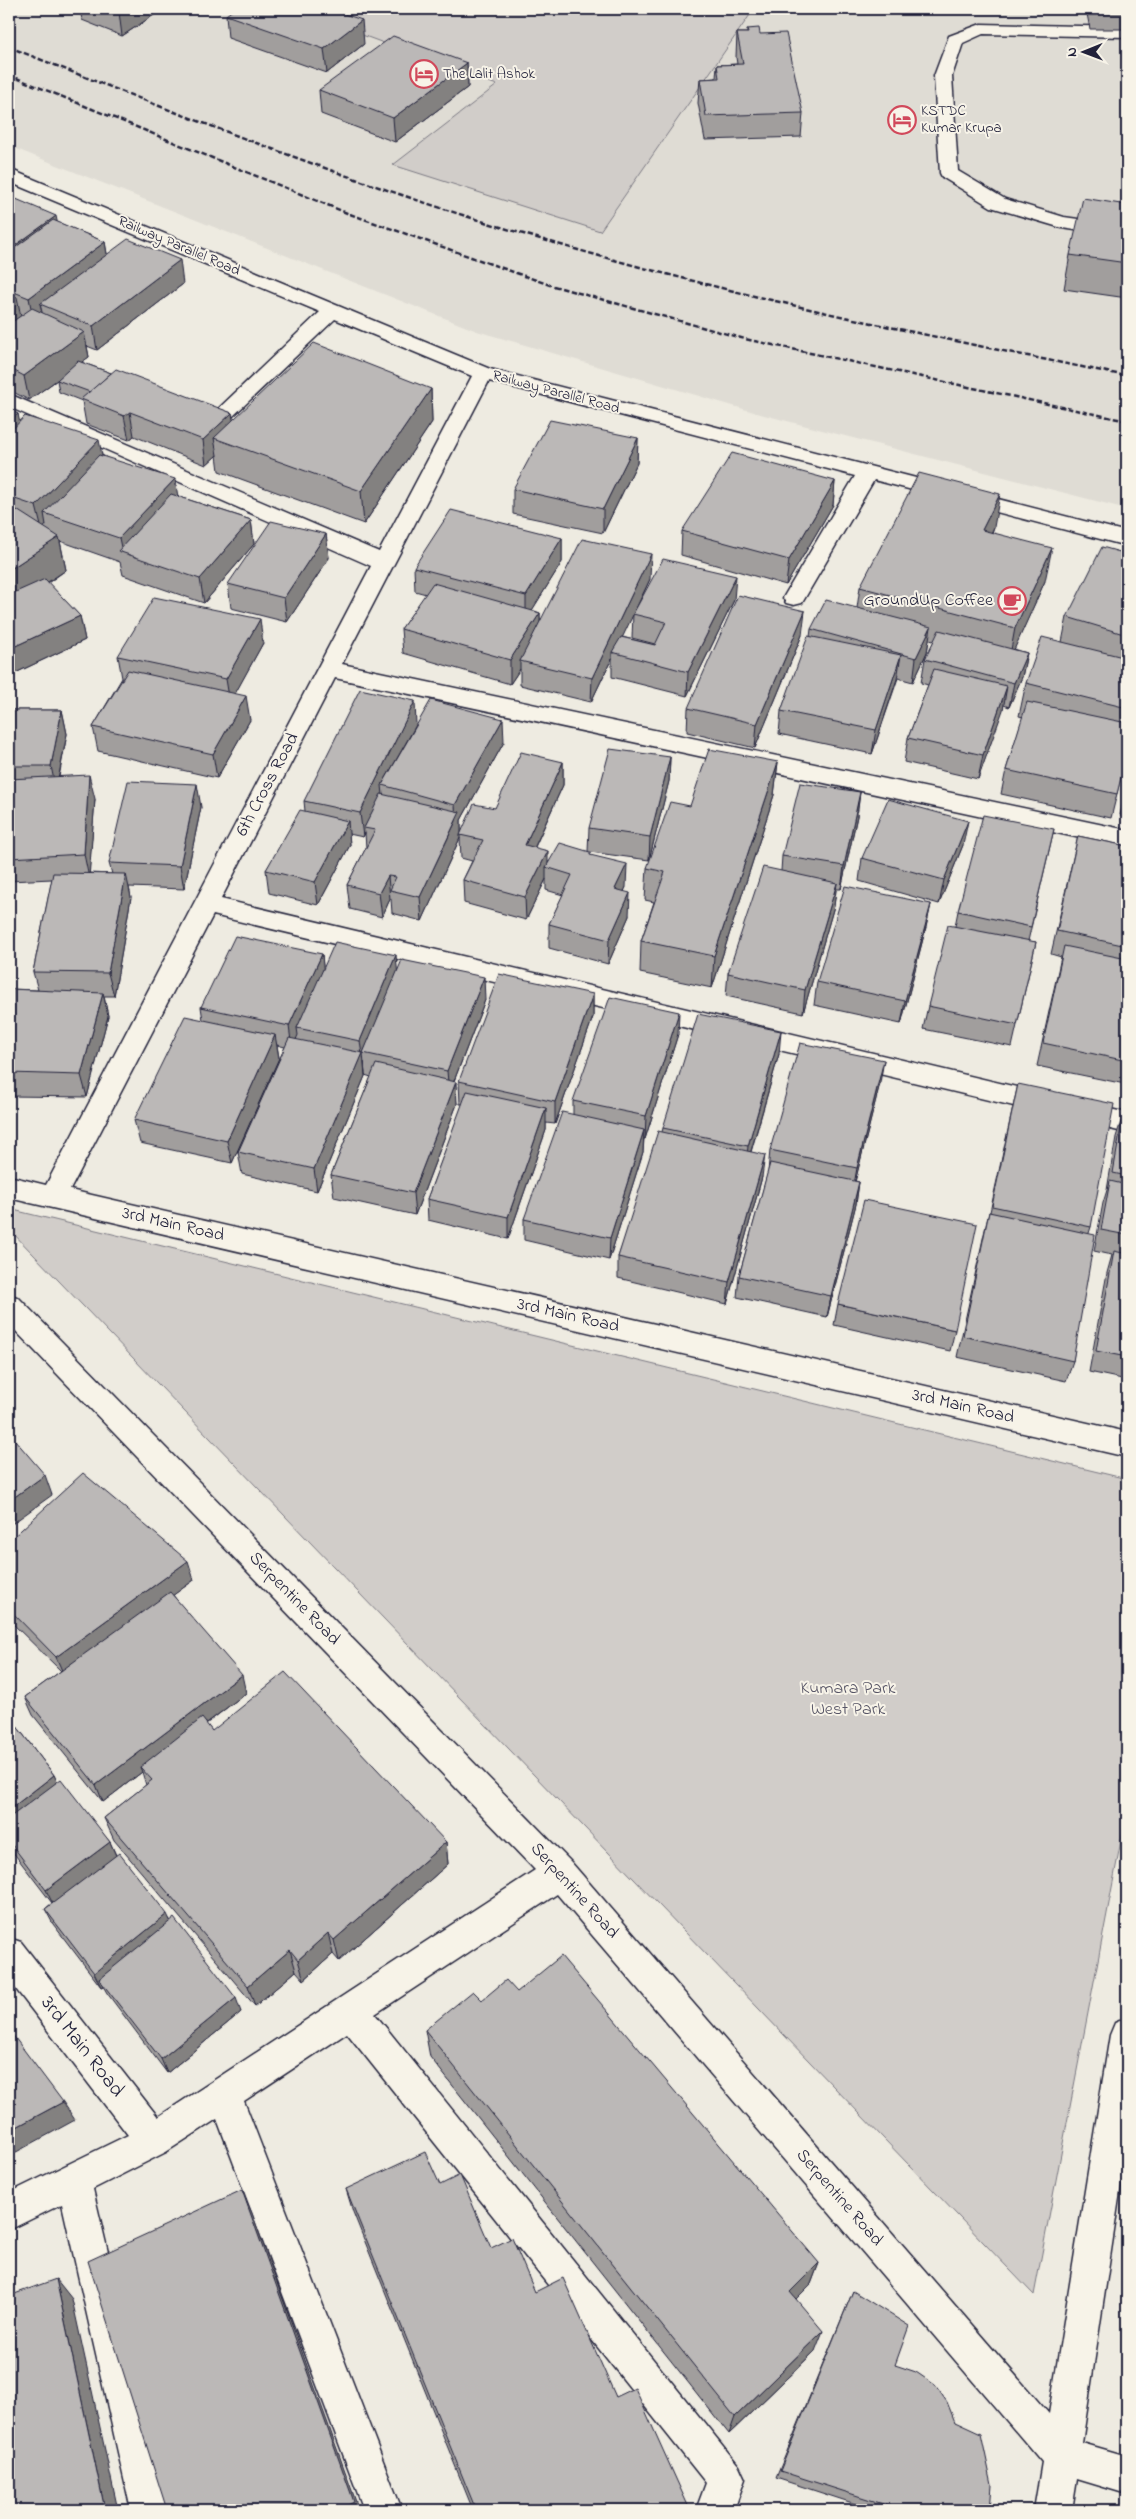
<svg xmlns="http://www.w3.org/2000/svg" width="1136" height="2519" font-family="'Indie Flower',sans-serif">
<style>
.built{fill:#dfdcd4}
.green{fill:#d1cdc9;stroke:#7a7882}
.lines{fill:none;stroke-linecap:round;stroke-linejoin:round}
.minor-casing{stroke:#22223b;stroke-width:3}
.minor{fill:#f7f3e8;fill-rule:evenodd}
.rail{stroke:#22223b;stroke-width:2.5;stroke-dasharray:5.5 2.5;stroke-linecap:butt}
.wall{fill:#a19e9d;stroke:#22223b;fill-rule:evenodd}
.shaded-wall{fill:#838180;stroke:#22223b}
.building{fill:#bbb8b7;stroke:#22223b}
.labels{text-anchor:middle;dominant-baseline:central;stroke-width:4;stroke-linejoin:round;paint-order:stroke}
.far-poi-label{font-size:15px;fill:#22223b;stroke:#f7f3e8;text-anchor:start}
.far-street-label{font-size:15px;fill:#22223b;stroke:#f7f3e8}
.poi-label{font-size:18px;fill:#22223b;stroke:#f7f3e8;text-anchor:end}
.street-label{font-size:18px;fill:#22223b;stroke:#f7f3e8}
.park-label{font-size:18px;fill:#575566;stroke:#f7f3e8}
.near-street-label{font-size:21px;fill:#22223b;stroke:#f7f3e8}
</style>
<rect width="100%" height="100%" fill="#eeebe1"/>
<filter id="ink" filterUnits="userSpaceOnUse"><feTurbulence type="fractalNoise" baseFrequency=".02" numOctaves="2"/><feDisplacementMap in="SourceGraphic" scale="10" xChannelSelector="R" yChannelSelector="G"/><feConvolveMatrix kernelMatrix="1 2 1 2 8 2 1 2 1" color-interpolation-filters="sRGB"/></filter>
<g filter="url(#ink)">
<path class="built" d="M9,9H1127V509L764,415L477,331L9,146Z"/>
<g class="green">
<path d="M292,9H754L600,231L393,165L497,85Z"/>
<path d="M9,1209L1127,1479V1809L1034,2295L9,1229Z"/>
</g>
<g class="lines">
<defs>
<g id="minor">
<path d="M981,24L1127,27V37L983,34L963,43L952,76L958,171L1005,199L1064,217L1127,226V238L1062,228L991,207L942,177L940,173L934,76L949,36Z"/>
<path d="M9,169L490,369L1127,532V546L874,480L802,603L794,605L786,603L783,598L855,476L489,381L342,664L1127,830V848L335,678L221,899L1127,1113V1133L213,915L70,1190L1127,1432V1457L9,1198V1176L46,1185L371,566L9,407V394L379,552L472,376L335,319L231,418L224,420L217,418L214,414L217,410L320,312L9,182Z"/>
<path d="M9,1294L19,1298L571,1862L1049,2414L1110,2035L1115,2023L1127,2018V2145L1082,2443L1127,2456V2494L1077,2479L1072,2510H1034L1042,2462L557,1894L375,2014L739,2466L745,2479L734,2510H696L706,2483L347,2033L244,2101L402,2510H364L217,2119L166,2152L93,2189L169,2510H131L62,2204L9,2230V2193L128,2135L9,1980V1938L21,1942L158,2117L535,1870L9,1324Z"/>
</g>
</defs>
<use href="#minor" class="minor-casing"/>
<use href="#minor" class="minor"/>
<g class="rail">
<path d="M9,47C191,119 373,191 561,245C747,299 937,338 1127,376"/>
<path d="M9,75L347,213L550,285L745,339L1127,421"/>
</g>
</g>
<g class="wall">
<path d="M80,9H163L122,36L82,20Z"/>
<path d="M1086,9H1127V29H1090Z"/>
<path d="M226,15L364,44L327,73L228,38Z"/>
<path d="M747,29L760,34L803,113L801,137L705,140L698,103L700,79L716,78L717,65L737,64L736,57L737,33H747Z"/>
<path d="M467,63L468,87L395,142L321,114L319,90Z"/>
<path d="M9,196L57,222L105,242L107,254L183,284L97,350L87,346L89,357L81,362L111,373L232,413L233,420L431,389L432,422L364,524L219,471L217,455L206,465L134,436L129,440L86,424L82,401L59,392L57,380L29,400L9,390Z"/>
<path d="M1127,205V298L1064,289L1070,255Z"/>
<path d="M9,410L18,414L19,422L102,455L177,496L251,520L254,544L204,603L123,575L120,562L60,541L66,570L48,583L80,616L85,640L9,676Z"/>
<path d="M638,438L637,463L603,533L513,514V489Z"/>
<path d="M835,481L833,505L786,585L681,555L682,531Z"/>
<path d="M994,527L992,533L1045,581L1014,649L1027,653L1022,677L1009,707L1004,705L978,779L904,762L908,738L928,685L921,683L925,659L934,641L929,640L927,652L913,682L898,678L872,754L779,734L781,711L810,637L811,629L857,608L860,587Z"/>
<path d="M326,534L329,558L287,622L231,608L228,584Z"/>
<path d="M562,538V562L532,610L540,613V622L650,579L634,613L734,600L687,696L612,677V658L591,702L520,685V669L510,684L403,653L401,629L426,594L415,591L414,567ZM633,614L632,638L655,644V645L622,637Z"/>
<path d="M1127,554V753L1111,818L1001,794L1006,770L1023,717L1019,716L1026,683L1062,642L1067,617Z"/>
<path d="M802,635L755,748L687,732L688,708Z"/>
<path d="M263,643L235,693L250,720L217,778L98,751L93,727L122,678L118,656Z"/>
<path d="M9,710H62L67,734L59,777L95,799L89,873L112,874L109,863L201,807L184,889L129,887L131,897L114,996H104L108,1016L87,1097L9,1096V989L38,990L33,972L52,879L9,881Z"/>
<path d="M416,725L504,742L461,820V832L495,808L563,762V785L535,847L548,862L588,852L589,828L670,757L669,781L649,860L590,852V855L626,887L624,891L629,916L608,964L549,948V924L563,895L546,890V879L526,920L464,903L463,880L472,861L461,858L460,838L422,921L392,913L391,899H390L382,917L350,909L347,885L366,848L365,833L363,837L349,834L350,845L318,905L269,893L266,870L305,811L304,801Z"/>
<path d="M778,762L774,795L712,988L640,973L641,941L654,902L645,900L647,868L690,806Z"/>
<path d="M1127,786V817L1120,815Z"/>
<path d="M860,792L857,816L841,889H836L834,906L803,1013L726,996L728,973L781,871L782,856Z"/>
<path d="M1054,829L1028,941L1036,942L1012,1047L923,1029L928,1006L955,926L958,911Z"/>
<path d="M1078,836L1127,846V1076L1125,1084L1037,1066L1061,957L1051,954Z"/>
<path d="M963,845L939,904L859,881L862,858Z"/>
<path d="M931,904L926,927L901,1024L814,1005L817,982Z"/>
<path d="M322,954L323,969L398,970L485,1000L454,1081L457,1104L415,1215L334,1197L331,1175L371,1077L365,1075L364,1062L365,1076L317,1191L242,1174L238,1152L285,1047L277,1045L279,1058L232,1163L140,1143L134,1120L203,1020L201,1007Z"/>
<path d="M593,994V1017L555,1124L546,1123V1130L508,1239L428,1220L427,1199L463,1104H460L459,1081Z"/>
<path d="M678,1034L645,1139H644L643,1152L609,1260L524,1240V1219L573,1115V1101Z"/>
<path d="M779,1054L751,1152L762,1177L727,1304L618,1278V1257L662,1132L663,1128Z"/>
<path d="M880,1083L855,1181L859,1182L856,1204L827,1317L737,1297L739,1276L768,1172L770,1150Z"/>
<path d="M1018,1084L1091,1227L1089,1233L1073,1361L1066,1381L957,1357L984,1234L989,1212H990Z"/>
<path d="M1123,1115L1127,1116V1380L1089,1372L1107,1273L1112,1255L1094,1251L1103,1203L1107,1190L1116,1137Z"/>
<path d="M838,1304L955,1330L950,1351L834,1325Z"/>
<path d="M9,1541L194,1580L173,1595L246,1693L206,1724L212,1731L446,1842L448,1864L339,1961L333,1954L304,1980L296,1971L255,2006L114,1840L104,1818L146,1785L142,1772L103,1802L33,1715L25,1697L61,1671L9,1620Z"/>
<path d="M9,1716L54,1775L57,1782L110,1842L116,1855L171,1921L241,2012L167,2073L107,1993L103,1986L101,1987L53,1924L45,1909L52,1903L9,1847Z"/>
<path d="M517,1992L819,2263L811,2284L796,2299L815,2351L729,2434L430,2057L425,2030L482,2000Z"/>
<path d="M440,2185L491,2248L535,2292L616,2397L690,2510H473L353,2212L346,2189Z"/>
<path d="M853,2291L895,2365L955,2422L990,2510H874L776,2478Z"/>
</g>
<g class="shaded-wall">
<path d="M124,9H163L122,36L119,12Z"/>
<path d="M362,20L364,44L327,73L324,49Z"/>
<path d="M467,63L468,87L395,142L393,118Z"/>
<path d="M56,216L61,240L9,278V250Z"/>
<path d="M105,242L109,266L40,304L43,316L34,323L29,298Z"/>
<path d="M180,260L183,284L97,350L93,326Z"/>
<path d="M17,297L22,322L9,332V303Z"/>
<path d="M84,332L89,357L29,400L24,376Z"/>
<path d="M431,389L432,422L364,524L361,491Z"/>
<path d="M130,412L134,436L129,440L124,416Z"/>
<path d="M232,413L236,437L214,438L217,455L206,465L203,440Z"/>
<path d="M18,414L23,439L9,450V421Z"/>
<path d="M638,438L637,463L603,533V509Z"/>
<path d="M99,440L104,465L44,513L46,525L42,530L36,506Z"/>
<path d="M175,479L179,503L122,552L119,538Z"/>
<path d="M835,481L833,505L786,585L789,560Z"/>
<path d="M1000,494L994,527L977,564L982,530Z"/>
<path d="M251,520L254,544L204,603L200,579Z"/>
<path d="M326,534L329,558L287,622L284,598Z"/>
<path d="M59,537L66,570L9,608V570Z"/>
<path d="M562,538V562L526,620V596Z"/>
<path d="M1052,548L1045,581L1009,661L1015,628Z"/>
<path d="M651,554L650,579L615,653L612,652V658L591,702L592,678Z"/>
<path d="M736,576L734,600L687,696L688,672Z"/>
<path d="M805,611L802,635L755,748L757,724Z"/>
<path d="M540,613V637L520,661V669L510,684V660Z"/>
<path d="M80,616L85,640L9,676V649Z"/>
<path d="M260,619L263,643L230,703L226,679Z"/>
<path d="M931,627L927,652L913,682L916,658Z"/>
<path d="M1027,653L1022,677L1009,707L1014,683Z"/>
<path d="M901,655L897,679L872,754L876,730Z"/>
<path d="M1007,686L1003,710L978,779L983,755Z"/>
<path d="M246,696L250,720L217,778L213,754Z"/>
<path d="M415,701L416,725L382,785L383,795L364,828L365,833L363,837L360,813Z"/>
<path d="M62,710L67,734L56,790L51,766Z"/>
<path d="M503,719L504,742L461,820V835H460V838L422,921L420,897L456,821L455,805Z"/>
<path d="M670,757L669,781L649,860L650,837Z"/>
<path d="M563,762V785L525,868V845Z"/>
<path d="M778,762L774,795L712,988L714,956Z"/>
<path d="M89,775L95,799L89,878L84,854Z"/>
<path d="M197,784L201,807L184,889L180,866Z"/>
<path d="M860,792L857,816L841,889L844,866Z"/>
<path d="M348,821L350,845L318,905L315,882Z"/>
<path d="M968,821L963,845L939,904L944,880Z"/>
<path d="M548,851V867H546V879L526,920L525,897Z"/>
<path d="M627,864L626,887L615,912V889Z"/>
<path d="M126,874L131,897L114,996L108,973Z"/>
<path d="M388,876L390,899L382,917L379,893Z"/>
<path d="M837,883L834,906L803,1013L805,990Z"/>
<path d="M630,893L629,916L608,964L609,940Z"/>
<path d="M931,904L926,927L901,1024L905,1001Z"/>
<path d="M322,954L324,977L297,1028L298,1035L292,1049L289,1026Z"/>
<path d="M396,955L398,978L363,1053L365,1076L317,1191L314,1169L362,1055L360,1041Z"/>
<path d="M484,977L485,1000L449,1094L447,1071Z"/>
<path d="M103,993L108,1016L87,1097L81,1075Z"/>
<path d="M593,994V1017L555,1124V1102Z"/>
<path d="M679,1012L678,1034L645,1139L646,1116Z"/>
<path d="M781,1031L779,1054L746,1168L748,1146Z"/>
<path d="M275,1035L279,1058L232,1163L227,1141Z"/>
<path d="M884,1060L880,1083L853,1190L857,1168Z"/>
<path d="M456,1082L457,1104L415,1215L413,1193Z"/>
<path d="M546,1108V1130L508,1239V1217Z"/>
<path d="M644,1130L643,1152L609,1260L610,1238Z"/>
<path d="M765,1155L762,1177L727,1304L729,1282Z"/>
<path d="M859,1182L856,1204L827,1317L831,1296Z"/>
<path d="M45,1475L52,1495L9,1526V1501Z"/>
<path d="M188,1561L194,1580L64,1675L56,1657Z"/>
<path d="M242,1675L246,1693L144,1771L140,1767L142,1772L103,1802L96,1785Z"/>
<path d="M54,1775L62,1792L9,1833V1810Z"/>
<path d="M110,1842L117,1858L54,1906L46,1890Z"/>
<path d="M446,1842L448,1864L339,1961L334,1940Z"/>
<path d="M167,1914L174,1929L99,1979L103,1986L101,1987L94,1973Z"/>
<path d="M328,1933L333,1954L304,1980L298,1960Z"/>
<path d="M290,1950L296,1971L255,2006L248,1986Z"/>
<path d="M236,1998L241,2012L167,2073L161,2059Z"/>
<path d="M63,2102L75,2120L9,2156V2131Z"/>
<path d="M242,2190L252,2213L359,2510H338Z"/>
<path d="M819,2263L811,2284L783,2312L790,2292Z"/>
<path d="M56,2279L72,2299L118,2510H105Z"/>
<path d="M823,2331L815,2351L729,2434L735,2417Z"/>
</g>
<g class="building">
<path d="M110,9H124L119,12Z"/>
<path d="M234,9H329L362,20L324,49L226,15Z"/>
<path d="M759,28L760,34L786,33L803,113L706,116L700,79L719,78L717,65L743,64L737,33H748L747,29Z"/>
<path d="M393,36L467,63L393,118L319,90Z"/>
<path d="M9,196L56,216L9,250Z"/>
<path d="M1083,198L1127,205V263L1070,255Z"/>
<path d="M53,220L105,242L29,298L9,290V252Z"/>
<path d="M128,239L180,260L93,326L40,304Z"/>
<path d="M9,294L17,297L9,303Z"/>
<path d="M32,308L84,332L24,376L9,368V324Z"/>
<path d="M314,343L431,389L361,491L214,438Z"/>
<path d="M78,361L111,373L90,392L57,380Z"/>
<path d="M116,369L232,413L203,440L130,412L124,416L81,399Z"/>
<path d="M9,410L18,414L9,421Z"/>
<path d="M25,416L99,440L36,506L9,497V433Z"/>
<path d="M550,420L638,438L603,509L513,489Z"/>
<path d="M732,453L835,481L789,560L682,531Z"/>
<path d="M99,455L175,479L119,538L44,513Z"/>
<path d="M919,473L1000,494L982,530L1052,548L1015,628L860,587Z"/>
<path d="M171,494L251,520L200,579L118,551Z"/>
<path d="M9,505L59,537L9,570Z"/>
<path d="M451,510L562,538L526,596L414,567Z"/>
<path d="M271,521L326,534L284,598L228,584Z"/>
<path d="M582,539L651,554L592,678L520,661Z"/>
<path d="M1102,547L1127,554V635L1067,617Z"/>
<path d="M663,559L736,576L688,672L612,652L621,637L655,645L666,622L633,614Z"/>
<path d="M45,579L80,616L9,649V595Z"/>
<path d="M433,583L540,613L510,660L401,629Z"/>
<path d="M738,595L805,611L757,724L688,708Z"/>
<path d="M154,597L260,619L226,679L118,656Z"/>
<path d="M826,600L931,627L916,658L811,629Z"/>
<path d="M939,630L1027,653L1014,683L925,659Z"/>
<path d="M808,636L901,655L876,730L781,711Z"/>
<path d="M1042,637L1127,658V708L1026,683Z"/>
<path d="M934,669L1007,686L983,755L908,738Z"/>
<path d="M128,670L246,696L213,754L93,727Z"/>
<path d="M360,689L415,701L360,813L304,801Z"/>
<path d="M431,700L503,719L455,805L382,785Z"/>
<path d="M1027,702L1127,723V753L1117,794L1006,770Z"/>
<path d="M9,710H62L51,766H9Z"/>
<path d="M610,749L670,757L650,837L589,828Z"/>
<path d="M709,749L778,762L714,956L641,941L665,872L647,868L670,802L690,806Z"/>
<path d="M521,752L563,762L525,845L548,851L525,897L463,880L483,840L460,835L474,804L495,808Z"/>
<path d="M89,775L84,854L9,858V779Z"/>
<path d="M128,781L197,784L180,866L109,863Z"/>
<path d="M800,783L860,792L844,866L782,856Z"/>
<path d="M381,794L460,812L420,897L390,890L396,877L388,876L379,893L347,885L375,830L364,828Z"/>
<path d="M888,799L968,821L944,880L862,858Z"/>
<path d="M300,810L348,821L315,882L266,870Z"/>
<path d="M983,815L1054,829L1031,927L958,911Z"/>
<path d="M1078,836L1127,846V946L1057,931Z"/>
<path d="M560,843L590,852V855L627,864L615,889L630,893L609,940L549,924L572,875L546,867Z"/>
<path d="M763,867L837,883L805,990L728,973Z"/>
<path d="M53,873L126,874L108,973L33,972Z"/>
<path d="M845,886L931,904L905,1001L817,982Z"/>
<path d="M948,925L1036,942L1017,1025L928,1006Z"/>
<path d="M235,936L322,954L289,1026L201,1007Z"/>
<path d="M335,942L396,955L360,1041L297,1028Z"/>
<path d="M1064,946L1127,959V1061L1043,1043Z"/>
<path d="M402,960L484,977L447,1071L363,1053Z"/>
<path d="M499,974L593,994L555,1102L459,1081Z"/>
<path d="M9,989L103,993L81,1075L9,1073Z"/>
<path d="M610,997L679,1012L646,1116L573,1101Z"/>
<path d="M698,1014L781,1031L748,1146L663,1128Z"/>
<path d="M185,1016L275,1035L227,1141L134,1120Z"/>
<path d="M289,1038L363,1053L314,1169L238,1152Z"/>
<path d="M800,1043L884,1060L857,1168L770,1150Z"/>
<path d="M376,1064L456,1082L413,1193L331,1175Z"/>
<path d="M1018,1084L1114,1104L1091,1227L992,1206Z"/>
<path d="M467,1091L546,1108L508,1217L427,1199Z"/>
<path d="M562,1112L644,1130L610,1238L524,1219Z"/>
<path d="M1123,1115L1127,1116V1176L1113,1173Z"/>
<path d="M658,1131L765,1155L729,1282L618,1257Z"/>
<path d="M770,1163L859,1182L831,1296L739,1276Z"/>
<path d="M1110,1181L1127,1185V1235L1101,1230Z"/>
<path d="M864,1200L977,1224L955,1330L838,1304Z"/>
<path d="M989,1212L1095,1235L1073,1361L963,1336Z"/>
<path d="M1114,1251L1127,1254V1357L1096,1351Z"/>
<path d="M9,1433L45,1475L9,1501Z"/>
<path d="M83,1473L188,1561L56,1657L9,1609V1541Z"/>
<path d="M170,1592L242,1675L96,1785L25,1697Z"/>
<path d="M285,1672L446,1842L334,1940L328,1933L298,1960L290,1950L248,1986L104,1818L152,1780L140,1767L202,1718L212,1731Z"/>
<path d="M9,1716L54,1775L9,1810Z"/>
<path d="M61,1779L110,1842L46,1890L9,1841V1818Z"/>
<path d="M119,1853L167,1914L94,1973L45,1909Z"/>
<path d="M174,1918L236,1998L161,2059L99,1979Z"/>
<path d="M561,1956L819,2263L790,2292L823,2331L735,2417L425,2030L473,1991L482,2000L506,1980L517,1992Z"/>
<path d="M9,2030L63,2102L9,2131Z"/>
<path d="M425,2152L440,2185L460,2175L491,2248L512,2238L535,2292L563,2278L616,2397L635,2388L690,2510H476L346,2189Z"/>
<path d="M242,2190L354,2502L338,2510H167L88,2261Z"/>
<path d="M56,2279L105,2510H9V2296Z"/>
<path d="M853,2291L909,2326L895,2365L916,2372L935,2385L947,2402L955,2422L981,2434L992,2485L990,2510H902L780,2471Z"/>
</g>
</g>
<defs>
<symbol id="hotel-ring" viewBox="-11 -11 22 22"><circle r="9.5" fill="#f7f3e8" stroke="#d1495b" stroke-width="1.5"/><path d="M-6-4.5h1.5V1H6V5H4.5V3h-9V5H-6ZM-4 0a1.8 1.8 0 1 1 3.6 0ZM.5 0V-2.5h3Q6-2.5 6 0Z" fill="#d1495b"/></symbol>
<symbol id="cafe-ring" viewBox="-11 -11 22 22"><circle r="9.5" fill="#f7f3e8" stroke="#d1495b" stroke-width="1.5"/><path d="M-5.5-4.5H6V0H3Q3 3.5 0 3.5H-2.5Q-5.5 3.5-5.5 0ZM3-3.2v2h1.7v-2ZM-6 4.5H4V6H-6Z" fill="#d1495b"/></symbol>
</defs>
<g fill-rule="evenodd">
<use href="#hotel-ring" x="408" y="58" width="32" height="32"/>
<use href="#hotel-ring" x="886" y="104" width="32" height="32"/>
<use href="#cafe-ring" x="996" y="585" width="32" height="32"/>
</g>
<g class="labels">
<g class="far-poi-label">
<text x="443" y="74">The Lalit Ashok</text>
<text x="921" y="111">KSTDC<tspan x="921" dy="17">Kumar Krupa</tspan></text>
</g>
<g class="far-street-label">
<text transform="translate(179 246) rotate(23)">Railway Parallel Road</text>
<text transform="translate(556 392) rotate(15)">Railway Parallel Road</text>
</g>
<g class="poi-label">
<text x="993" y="601">GroundUp Coffee</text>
</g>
<g class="street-label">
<text transform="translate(268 785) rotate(-62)">6th Cross Road</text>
<text transform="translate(173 1225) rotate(13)">3rd Main Road</text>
<text transform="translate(568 1316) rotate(13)">3rd Main Road</text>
<text transform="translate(963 1407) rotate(13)">3rd Main Road</text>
<text transform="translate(294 1599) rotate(46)">Serpentine Road</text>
<text transform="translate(574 1891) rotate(48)">Serpentine Road</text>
<text transform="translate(839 2198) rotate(49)">Serpentine Road</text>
</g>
<g class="park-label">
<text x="848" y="1689">Kumara Park<tspan x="848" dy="21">West Park</tspan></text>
</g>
<g class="near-street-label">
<text transform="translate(82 2047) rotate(52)">3rd Main Road</text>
</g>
</g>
<rect width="1136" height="2519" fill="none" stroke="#f7f3e8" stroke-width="30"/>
<rect x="15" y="15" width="1106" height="2489" fill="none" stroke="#22223b" stroke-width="2" filter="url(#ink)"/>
<g transform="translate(1084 52) rotate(269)" stroke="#f7f3e8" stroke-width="4" paint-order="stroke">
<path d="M0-4L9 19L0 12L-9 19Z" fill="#22223b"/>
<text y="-8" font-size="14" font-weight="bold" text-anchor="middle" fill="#22223b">N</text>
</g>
</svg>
